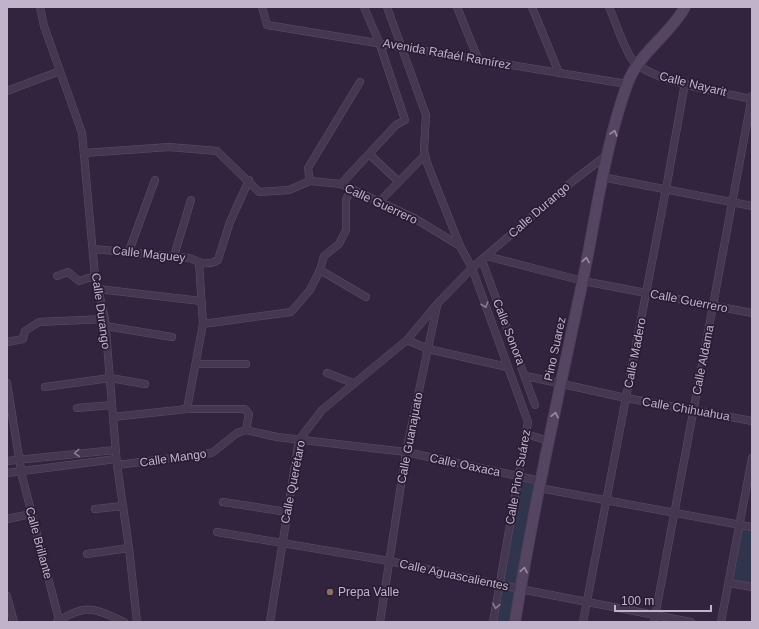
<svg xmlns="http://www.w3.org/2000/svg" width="759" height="629" font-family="Arial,sans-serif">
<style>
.green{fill:#30344d}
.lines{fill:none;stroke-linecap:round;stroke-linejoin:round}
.street-casing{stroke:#5c4f67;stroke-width:8}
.secondary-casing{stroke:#4d4058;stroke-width:12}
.street{stroke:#44374f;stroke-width:7}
.secondary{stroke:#564562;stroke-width:10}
.oneway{stroke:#9b8ca6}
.oneway2{stroke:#887b93}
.education-dot{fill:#8d6e63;stroke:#291c34;stroke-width:1.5}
.labels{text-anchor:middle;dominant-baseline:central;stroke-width:3.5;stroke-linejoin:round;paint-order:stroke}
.street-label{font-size:12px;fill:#c0b3ca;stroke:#291c34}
.poi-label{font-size:12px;fill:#c0b3ca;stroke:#291c34;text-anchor:start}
</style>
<rect width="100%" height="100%" fill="#32233f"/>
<g class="green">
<path d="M518,476L541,481L515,622H493Z"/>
<path d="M739,526L752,528V587L729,583Z"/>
</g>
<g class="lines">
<defs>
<g id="street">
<path d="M40,7L44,26L82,133L95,276L105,319L117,465L129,548L137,622"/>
<path d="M262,7L267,25L627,84"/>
<path d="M387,7L426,115L424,150L427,163L460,246"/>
<path d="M457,7L478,59"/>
<path d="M532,7L559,73"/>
<path d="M609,7C616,23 622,43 631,58C646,81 724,93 752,99"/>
<path d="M7,91L60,71"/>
<path d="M84,153L169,147L217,151L259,192L289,190L310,181L341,184L414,218L460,246L472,268L528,422L493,622"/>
<path d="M369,154L398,181"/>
<path d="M602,177L752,206"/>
<path d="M310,181L308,168L360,82"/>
<path d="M341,184L396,125L405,120L379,42L364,7"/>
<path d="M379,202L425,155"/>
<path d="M93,249L190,258C200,263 208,266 218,260L230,222L249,180"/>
<path d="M129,251L155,180"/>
<path d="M174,256L191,200"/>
<path d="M486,256L583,281L752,313"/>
<path d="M482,260L535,405"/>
<path d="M320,270L366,297"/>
<path d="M57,276L68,272L79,281L95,276"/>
<path d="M98,289L201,301"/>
<path d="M203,324L291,312L310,290L320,270L324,256L339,244L346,230V200L351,189"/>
<path d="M105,326L172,337"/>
<path d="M407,340L428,349L507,367"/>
<path d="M7,342L23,339L25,331L39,322L105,319"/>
<path d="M196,364H246"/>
<path d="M327,373L353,383"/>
<path d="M526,376L626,398L752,421"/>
<path d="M7,383L22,476L59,620"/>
<path d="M45,387L110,378L145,384"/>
<path d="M77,408L112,405"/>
<path d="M187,409L203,324L199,262"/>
<path d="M113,417L187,409H245L249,414L246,430"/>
<path d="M246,430L277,437L406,452L541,481"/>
<path d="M526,434L549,441"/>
<path d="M7,461L115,450"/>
<path d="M117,465L212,453L237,433L246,430"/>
<path d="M7,473L116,459"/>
<path d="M539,488L752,527"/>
<path d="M223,502L287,512"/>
<path d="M95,509L123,506"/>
<path d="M7,519L31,514"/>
<path d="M217,532L389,561L520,589L691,622"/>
<path d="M87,554L129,548"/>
<path d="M729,583L752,587"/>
<path d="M7,596L14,622"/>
<path d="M57,622C87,603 93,608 124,622"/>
<path d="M270,622L299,440L322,410L407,340L438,303L472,268L573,181L607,155"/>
<path d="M380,622L406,452L437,306"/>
<path d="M583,622L666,189L685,83"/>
<path d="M654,622L752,96"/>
<path d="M721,622L752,458"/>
</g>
<path id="secondary" d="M515,622C533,509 558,397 582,284C596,218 604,149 627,85C638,53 670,35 685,7"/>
</defs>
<use href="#street" class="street-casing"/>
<use href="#secondary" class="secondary-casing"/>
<use href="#street" class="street"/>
<use href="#secondary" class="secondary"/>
</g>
<defs><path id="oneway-chevron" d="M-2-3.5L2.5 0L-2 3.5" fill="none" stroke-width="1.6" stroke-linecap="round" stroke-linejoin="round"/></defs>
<g class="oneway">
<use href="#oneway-chevron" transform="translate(614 133) rotate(-74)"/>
<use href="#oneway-chevron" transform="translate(586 260) rotate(-80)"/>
<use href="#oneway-chevron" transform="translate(555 415) rotate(-78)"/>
<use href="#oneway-chevron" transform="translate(524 570) rotate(-79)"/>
</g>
<g class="oneway2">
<use href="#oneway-chevron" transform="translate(485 305) rotate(71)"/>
<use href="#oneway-chevron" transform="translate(77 453) rotate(175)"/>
<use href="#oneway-chevron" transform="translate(496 606) rotate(100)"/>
</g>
<circle class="education-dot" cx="330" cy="592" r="4"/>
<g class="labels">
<g class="street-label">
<text transform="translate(447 54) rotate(10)">Avenida Rafaél Ramírez</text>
<text transform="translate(693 84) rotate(14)">Calle Nayarit</text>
<text transform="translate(381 204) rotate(25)">Calle Guerrero</text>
<text transform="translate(539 210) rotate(-41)">Calle Durango</text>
<text transform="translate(149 254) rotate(6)">Calle Maguey</text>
<text transform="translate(689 301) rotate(11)">Calle Guerrero</text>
<text transform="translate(101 311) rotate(82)">Calle Durango</text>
<text transform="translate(509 332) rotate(69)">Calle Sonora</text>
<text transform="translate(555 349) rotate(-78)">Pino Suarez</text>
<text transform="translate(635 353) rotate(-79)">Calle Madero</text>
<text transform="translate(703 360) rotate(-79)">Calle Aldama</text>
<text transform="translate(686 409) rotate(10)">Calle Chihuahua</text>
<text transform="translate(410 438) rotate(-79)">Calle Guanajuato</text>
<text transform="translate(173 458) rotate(-8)">Calle Mango</text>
<text transform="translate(465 465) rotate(12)">Calle Oaxaca</text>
<text transform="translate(518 477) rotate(-80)">Calle Pino Suárez</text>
<text transform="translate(293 482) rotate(-79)">Calle Querétaro</text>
<text transform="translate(39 543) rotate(75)">Calle Brillante</text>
<text transform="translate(454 575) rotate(12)">Calle Aguascalientes</text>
</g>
<g class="poi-label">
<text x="338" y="592">Prepa Valle</text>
</g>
</g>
<rect width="759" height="629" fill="none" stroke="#c0b3ca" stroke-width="16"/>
<path d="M615 605v6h96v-6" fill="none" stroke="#c0b3ca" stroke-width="2"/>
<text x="621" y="605" font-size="12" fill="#c0b3ca" stroke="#291c34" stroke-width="3" paint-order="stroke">100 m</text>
</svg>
